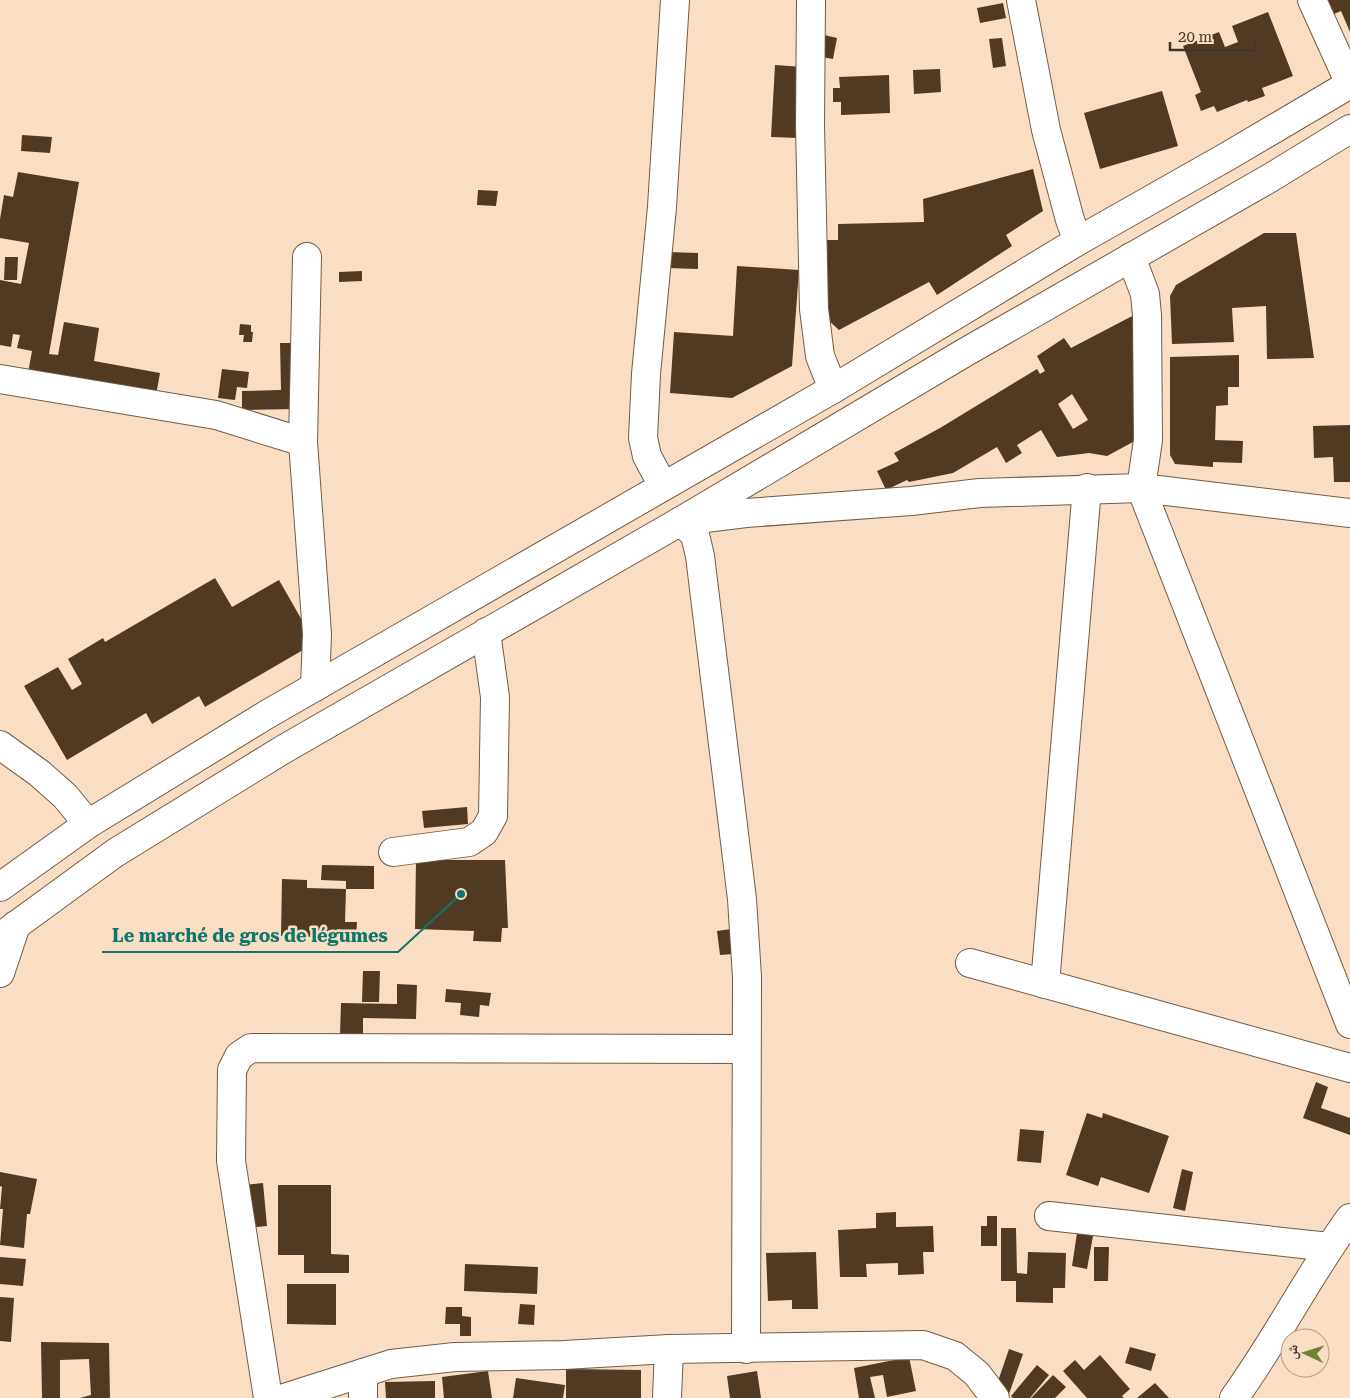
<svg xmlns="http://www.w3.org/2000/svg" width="1350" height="1398" font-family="'Roboto Serif','Noto Naskh Arabic',serif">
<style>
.building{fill:#503a23;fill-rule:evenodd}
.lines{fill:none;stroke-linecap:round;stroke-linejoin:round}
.street-casing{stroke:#735b43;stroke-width:30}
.secondary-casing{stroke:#735b43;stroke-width:30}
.street{stroke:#fff;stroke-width:28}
.secondary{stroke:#fff;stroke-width:28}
.leader{fill:none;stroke:#0f766e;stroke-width:2}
.callout-dot{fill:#0f766e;stroke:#fadec3;stroke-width:2}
.callout-label{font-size:18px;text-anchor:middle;font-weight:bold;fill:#0f766e;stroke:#fadec3;stroke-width:5;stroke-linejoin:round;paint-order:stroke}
</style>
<rect width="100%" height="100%" fill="#fadec3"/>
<g class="building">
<path d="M1327,0H1350V32L1341,11L1334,14Z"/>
<path d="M1003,3L1006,18L980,23L977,8Z"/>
<path d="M1268,12L1293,76L1262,88L1265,96L1248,102L1247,100L1217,112L1214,106L1201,111L1195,95L1201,92L1183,46L1219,32L1225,47L1238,42L1232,26Z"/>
<path d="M820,34L837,38L833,59L816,56Z"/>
<path d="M1002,38L1006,66L993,68L989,39Z"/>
<path d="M775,65L803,67L799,138L771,137Z"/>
<path d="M940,69L941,92L914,94L913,70Z"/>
<path d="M889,75L890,113L841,115V102H833V88H840L839,77Z"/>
<path d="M1162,91L1178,146L1100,169L1084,113Z"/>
<path d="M22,135L52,137L50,153L21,151Z"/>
<path d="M1033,169L1043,211L1006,235L1012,246L937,295L929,282L839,330L828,320L827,240H838V224L924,222L923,199Z"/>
<path d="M18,172L79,182L49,354L58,355L64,322L99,328L94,361L160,373L156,395L28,373L32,351L17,348L20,335L13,334L11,347L0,345V280L21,284L29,243L0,238V219L4,195L13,197Z"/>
<path d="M478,190L498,191L496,206L477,205Z"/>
<path d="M1264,233H1296L1314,358L1267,359L1266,306L1232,308L1234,342L1172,344L1170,296L1176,285Z"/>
<path d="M668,252L698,253V269L668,268Z"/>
<path d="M5,257H18L17,280H4Z"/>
<path d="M737,266L799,270L792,366L732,398L670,393L674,332L733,336Z"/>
<path d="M362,271V281L339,282V272Z"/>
<path d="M1136,314V437L1133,442L1107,456L1089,453L1057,457L1041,430L1017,445L1022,453L1006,463L997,447L953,473L909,482L907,480L886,490L877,471L899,461L894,453L940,428L1037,369L1040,374L1045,371L1037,356L1064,338L1071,348ZM1072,394L1088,420L1073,429L1058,404Z"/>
<path d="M240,324L251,325V332H253L252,342H243L244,335H239Z"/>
<path d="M280,343H295L297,409L242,410V391L281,390Z"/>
<path d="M1239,355V387H1228V405L1216,406L1215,440L1243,441L1242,463L1213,462V467L1175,464L1170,455V357Z"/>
<path d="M222,369L249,372L247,388L237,387L235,400L218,398Z"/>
<path d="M1350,425V482H1334L1333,457L1314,458L1313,426Z"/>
<path d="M215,578L232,607L279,580L315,643L205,707L199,696L152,724L146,713L67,760L24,686L58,667L72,690L82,684L68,659L103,638L105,642Z"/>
<path d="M467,807L468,824L424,828L422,811Z"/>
<path d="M416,860H505L508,928H502L501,942L473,941L474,931L415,929Z"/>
<path d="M322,865L374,866V889H346V881L321,880Z"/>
<path d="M282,879L307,880V888L346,889L345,922H357L356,938L281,936Z"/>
<path d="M731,929L733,954L720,955L717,931Z"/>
<path d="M363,971H380L379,1002H362Z"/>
<path d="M397,984L417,985L416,1019L363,1018V1035H340L341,1003L397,1004Z"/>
<path d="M446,989L491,993L489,1006L480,1005L479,1017L460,1015L461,1003L445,1002Z"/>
<path d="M1316,1082L1328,1087L1321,1108L1350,1118V1135L1303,1118Z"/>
<path d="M1087,1113L1102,1118L1103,1113L1169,1136L1149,1193L1101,1177L1098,1186L1066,1175Z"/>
<path d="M1020,1129L1044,1131L1041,1163L1017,1161Z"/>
<path d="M1182,1169L1193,1172L1185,1211L1173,1208Z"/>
<path d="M0,1172L37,1179L30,1214H27L24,1248L0,1245L3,1209H0L2,1187L0,1186Z"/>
<path d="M263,1183L267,1226L248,1228L244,1185Z"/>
<path d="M278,1185H331V1254L349,1255V1273H304V1255H278Z"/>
<path d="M896,1212V1227L933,1226L934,1252H923L924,1274L898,1275V1263L866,1264L867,1277H840L838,1230L876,1228V1213Z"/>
<path d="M987,1216H997V1246H981V1226H987Z"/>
<path d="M1001,1228H1016L1017,1273L1027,1274L1028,1252L1066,1253L1065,1288H1053V1303L1016,1302V1281H1001Z"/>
<path d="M1077,1233L1093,1236L1087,1269L1072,1266Z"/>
<path d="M1094,1247H1109L1108,1281H1094Z"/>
<path d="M816,1252L818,1309H792V1300L768,1301L766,1253Z"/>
<path d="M0,1257L26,1259L23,1286L0,1284Z"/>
<path d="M465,1264L538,1267L537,1294L464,1291Z"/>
<path d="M287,1284H336V1325L287,1324Z"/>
<path d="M0,1297L14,1298L11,1342L0,1341Z"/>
<path d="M520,1304L535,1305L534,1325L518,1324Z"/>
<path d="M446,1307H462V1316L471,1317V1336H460V1324H445Z"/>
<path d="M41,1342L109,1343L110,1398H80L91,1395L89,1359L60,1360V1398H42Z"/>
<path d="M1130,1347L1156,1354L1151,1371L1125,1363Z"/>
<path d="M1009,1349L1023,1354L1009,1394L995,1390Z"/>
<path d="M1100,1355L1130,1389L1122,1396L1124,1398H1087L1063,1371L1075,1360L1084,1370Z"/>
<path d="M909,1357L916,1391L887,1397L883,1375L870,1377L875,1398H859L854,1368Z"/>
<path d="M1037,1365L1049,1375L1030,1398H1013L1011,1396Z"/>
<path d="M566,1369L641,1370V1398H566Z"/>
<path d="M488,1371L492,1398H444L442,1377Z"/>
<path d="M757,1371L761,1398H730L727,1376Z"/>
<path d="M1053,1375L1066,1387L1055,1398H1031Z"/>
<path d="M516,1378L565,1385L563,1398H513Z"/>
<path d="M435,1381V1398H386L385,1382Z"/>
<path d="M1155,1383L1169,1398H1137Z"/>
</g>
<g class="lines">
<defs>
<g id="street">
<path d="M811,0L810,125L814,309L820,356L833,389"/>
<path d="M1021,0L1046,130L1070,220L1078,241"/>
<path d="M1312,0L1350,84"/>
<path d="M1131,257L1145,294L1147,315L1148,440L1141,488L1350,1024"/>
<path d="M0,379L216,415L303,442L317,634L315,687"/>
<path d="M303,442L307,257"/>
<path d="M663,486L647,456L643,438L646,374L662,207L675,0"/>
<path d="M681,521L695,535L700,556L742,899L747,977L746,1349"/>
<path d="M681,521L746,513L911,501L980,493L1141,488L1350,513"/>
<path d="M0,745L39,773L65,796L88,824"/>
<path d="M393,852L469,842L484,832L493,816L495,697L486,632"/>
<path d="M970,963L1350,1068"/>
<path d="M0,973L16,925"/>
<path d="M1045,984L1087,488"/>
<path d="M1049,1216L1329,1247"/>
<path d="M268,1398L231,1161L232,1070L239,1056L251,1048L746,1049"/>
<path d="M284,1398L391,1364L455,1357L564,1355L669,1349L923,1345L955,1356L977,1374L995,1398"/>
<path d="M363,1398V1373"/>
<path d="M667,1398L669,1349"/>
<path d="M1234,1398C1276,1340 1308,1276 1350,1218"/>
</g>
<g id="secondary">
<path d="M0,887L88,824L266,715L833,389L1078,241L1228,156L1350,84"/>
<path d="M0,937L115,853L284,749L681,521L964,353L1270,178L1350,129"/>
</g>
</defs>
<use href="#street" class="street-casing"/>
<use href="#secondary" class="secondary-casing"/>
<use href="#street" class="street"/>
<use href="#secondary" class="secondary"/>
</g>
<path class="leader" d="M461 894L398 952H102"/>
<circle class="callout-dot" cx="461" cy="894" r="5"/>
<g class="callout-label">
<text x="250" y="942">Le marché de gros de légumes</text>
</g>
<g transform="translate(1305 1353) rotate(274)"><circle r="24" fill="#fadec3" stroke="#b09a86"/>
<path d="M0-4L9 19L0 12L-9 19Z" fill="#6e8333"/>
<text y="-8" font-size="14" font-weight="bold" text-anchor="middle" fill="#40352a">ش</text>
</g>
<path d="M1170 42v8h85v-8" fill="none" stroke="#40352a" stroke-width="2.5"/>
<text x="1178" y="42" font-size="15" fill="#40352a" stroke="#fadec3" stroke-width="4" paint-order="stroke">20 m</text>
</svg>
